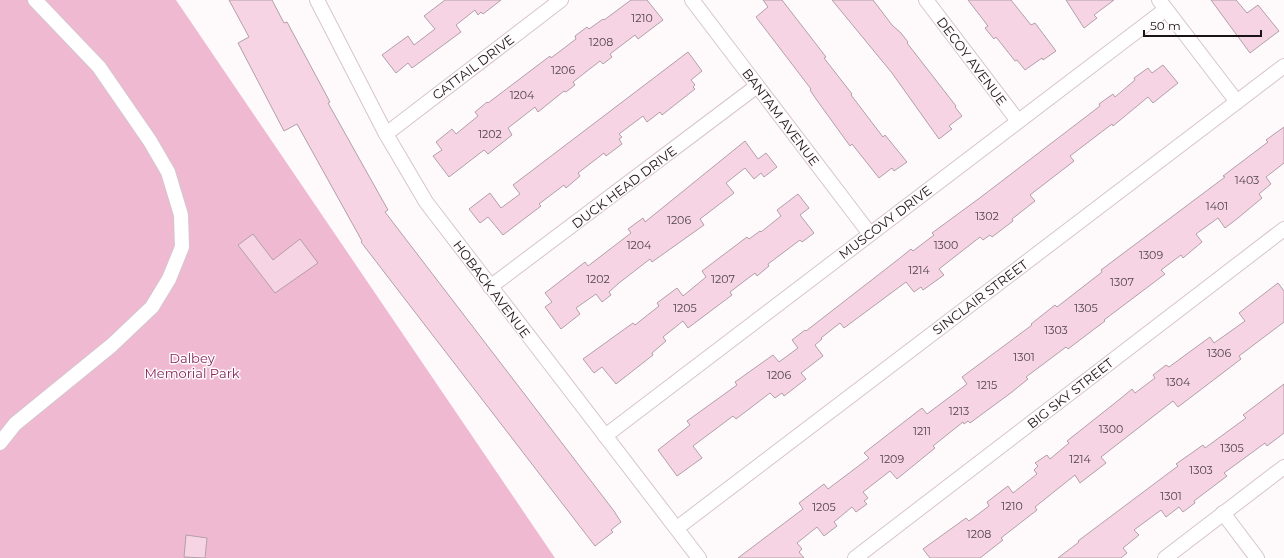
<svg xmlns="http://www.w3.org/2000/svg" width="1284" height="558" font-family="Montserrat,sans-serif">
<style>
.green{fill:#efb9d2}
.building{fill:#f7d4e4;stroke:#b29fa7}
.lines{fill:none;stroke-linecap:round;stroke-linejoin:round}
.street-casing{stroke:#d7c4cd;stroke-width:16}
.street{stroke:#fff;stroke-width:14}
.labels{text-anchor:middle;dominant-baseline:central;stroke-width:3;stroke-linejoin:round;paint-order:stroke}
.number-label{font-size:11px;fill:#51444a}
.street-label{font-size:13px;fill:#1a1417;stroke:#fefafc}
.park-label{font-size:13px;fill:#84265c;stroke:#fefafc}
</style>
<rect width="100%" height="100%" fill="#fefafc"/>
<path class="green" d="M0,0H176L555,558H0Z"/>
<g class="building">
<path d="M229,0H272L284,23L287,22L330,102L328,103L388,210L385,212L614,511L621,522L611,530L613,532L595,546L361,242L362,241L297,124L284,131L238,43L249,37Z"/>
<path d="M445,0H501L483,14L481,12L478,15L475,10L456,25L461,32L412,68L408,63L396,73L382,55L408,36L414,45L435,29L424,16Z"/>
<path d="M631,0H647L663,20L638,39L635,35L610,54L612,57L603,64L600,61L573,82L575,85L566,92L564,91L538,112L535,107L508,128L512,135L488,154L484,150L449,177L433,156L442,150L436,142L452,129L456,134L478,116L475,112L487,102L488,103L550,56L551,58L576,39L575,36L587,27L589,29L603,19L604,20Z"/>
<path d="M763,0H782L826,57L824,58L852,94L851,95L883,137L885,135L907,162L894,171L892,168L879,178L852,144L850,146L816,99L810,90L811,89L756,17L768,7Z"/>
<path d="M832,0H873L892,25L901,33L908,42L907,43L956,106L955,107L962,116L949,126L952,129L939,139L892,73Z"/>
<path d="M968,0H1011L1031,25L1035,23L1056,51L1043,60L1042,58L1025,70L1017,60L1015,61L996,37L994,39L985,28L988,26Z"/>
<path d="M1066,0H1114L1094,15L1097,18L1084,28Z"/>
<path d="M1211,0H1236L1247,13L1258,5L1279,31L1250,53Z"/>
<path d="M688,52L702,71L691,80L695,85L693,87L695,89L662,115L660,112L647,122L643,116L619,134L622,137L619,139L622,144L606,156L604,153L578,173L580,176L566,188L564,185L539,204L541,206L503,235L488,217L480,223L469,209L490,193L501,208L520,194L513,185Z"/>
<path d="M1163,65L1178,83L1153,103L1148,97L1113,126L1112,124L1070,156L1074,161L1030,195L1035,201L1012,219L1013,221L992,237L990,235L983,240L980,237L939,269L944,275L923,290L921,287L914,292L906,282L844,328L840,323L821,338L822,339L815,345L823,356L801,373L806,379L784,396L782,393L775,398L770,393L736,419L733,416L693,446L702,458L677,476L658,450L690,425L687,421L737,385L735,382L773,355L779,362L798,348L792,340L805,330L806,331L900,258L911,249L913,251L934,235L932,233L981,197L1100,106L1099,104L1113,94L1115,97L1135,80L1134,78L1148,68L1152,73Z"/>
<path d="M1284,127V163L1266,177L1271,184L1259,194L1262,198L1238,218L1225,228L1218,218L1196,234L1202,242L1183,258L1181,255L1161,270L1165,274L1104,320L1105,321L1093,330L1068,349L1066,347L1026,377L1028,379L1012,392L970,423L968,421L964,424L963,422L933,446L935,448L897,479L890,471L863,492L868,498L864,501L867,504L856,512L852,507L834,522L837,526L824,536L817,527L797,543L802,549L799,552L804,558H738L803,509L799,503L824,484L828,489L869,458L864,453L922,408L927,414L967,384L962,377L1032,325L1031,324L1055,305L1057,307L1102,272L1101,270L1225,177L1223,176L1268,142L1266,140Z"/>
<path d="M745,141L758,159L766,153L777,167L764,177L761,173L754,179L745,168L726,183L734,193L700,219L704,225L652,262L650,259L619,283L609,292L611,295L602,302L596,294L576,308L580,314L561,329L545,307L552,302L545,293L585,262L588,266L618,243L631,233L628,229L643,218L645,222Z"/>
<path d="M798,194L809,208L800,215L814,233L802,242L800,240L768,264L769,266L757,276L755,273L730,292L732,295L688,328L683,321L663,337L666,341L652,353L653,355L616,384L602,367L594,373L583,359L633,323L635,325L659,306L657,303L677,288L683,296L706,277L702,271L747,237L749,239L760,231L761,232L781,216L777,210Z"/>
<path d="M253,234L273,260L300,239L318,263L275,293L238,245Z"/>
<path d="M1278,283L1284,291V322L1239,356L1241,359L1178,407L1173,401L1101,457L1106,463L1080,483L1075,475L1035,507L1037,510L1001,538L1003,540L980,558H930L923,549L966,518L969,521L989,506L987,502L1008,486L1013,493L1037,474L1034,470L1038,466L1035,463L1047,455L1050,459L1069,443L1067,441L1120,399L1132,389L1135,393L1155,378L1153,375L1166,365L1169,367L1210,337L1214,343L1224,336L1245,321L1239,313Z"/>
<path d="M1284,384V433L1267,446L1265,443L1224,473L1227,476L1194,501L1195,503L1183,512L1179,507L1166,517L1161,510L1134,530L1139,535L1123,548L1127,553L1121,558H1058L1079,542L1078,541L1178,466L1176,464L1203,445L1205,448L1246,418L1243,415Z"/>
<path d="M186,535L207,538L205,558L184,557Z"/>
</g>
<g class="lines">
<defs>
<g id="street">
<path d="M317,0L386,134L426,202L699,558"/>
<path d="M692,0L870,234"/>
<path d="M926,0L1018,121"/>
<path d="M1159,0L1237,102"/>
<path d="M386,134L561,0"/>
<path d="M490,287L757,86"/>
<path d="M605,436L1166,9"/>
<path d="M0,443L15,424L112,345L152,307L169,279L182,247L181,215L168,172L150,141L99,67L35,0"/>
<path d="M1223,513L1257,558"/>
<path d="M677,528L1284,66"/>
<path d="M855,558L1284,229"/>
<path d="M1165,558L1284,467"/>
</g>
</defs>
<use href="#street" class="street-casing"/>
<use href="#street" class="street"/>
</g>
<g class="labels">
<g class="number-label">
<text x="642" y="18">1210</text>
<text x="601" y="42">1208</text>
<text x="563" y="70">1206</text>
<text x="522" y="95">1204</text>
<text x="490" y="134">1202</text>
<text x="1247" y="180">1403</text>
<text x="1217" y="206">1401</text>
<text x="987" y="216">1302</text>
<text x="679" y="220">1206</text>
<text x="639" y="245">1204</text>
<text x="946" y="245">1300</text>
<text x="1151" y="255">1309</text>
<text x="919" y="270">1214</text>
<text x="598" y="279">1202</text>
<text x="723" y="279">1207</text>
<text x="1122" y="282">1307</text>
<text x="685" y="308">1205</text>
<text x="1086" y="308">1305</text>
<text x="1056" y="330">1303</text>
<text x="1219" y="353">1306</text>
<text x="1024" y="357">1301</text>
<text x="779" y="375">1206</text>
<text x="1178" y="382">1304</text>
<text x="987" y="385">1215</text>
<text x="959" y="411">1213</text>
<text x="1111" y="429">1300</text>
<text x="922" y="431">1211</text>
<text x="1232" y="448">1305</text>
<text x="892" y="459">1209</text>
<text x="1080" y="459">1214</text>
<text x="1201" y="470">1303</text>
<text x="1171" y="496">1301</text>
<text x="1012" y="506">1210</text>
<text x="824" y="507">1205</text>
<text x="979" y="534">1208</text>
</g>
<g class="street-label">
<text transform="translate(972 61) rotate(53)">DECOY AVENUE</text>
<text transform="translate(473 67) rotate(-37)">CATTAIL DRIVE</text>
<text transform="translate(781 117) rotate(53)">BANTAM AVENUE</text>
<text transform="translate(624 187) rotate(-37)">DUCK HEAD DRIVE</text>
<text transform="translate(885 222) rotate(-37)">MUSCOVY DRIVE</text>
<text transform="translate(492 289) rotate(53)">HOBACK AVENUE</text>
<text transform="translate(980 297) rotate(-37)">SINCLAIR STREET</text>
<text transform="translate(1070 393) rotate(-38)">BIG SKY STREET</text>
</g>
<g class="park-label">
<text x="192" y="358">Dalbey<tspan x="192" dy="15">Memorial Park</tspan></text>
</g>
</g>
<path d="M1144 30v6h117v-6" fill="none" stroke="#1a1417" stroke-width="2"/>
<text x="1150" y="30" font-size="12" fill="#1a1417" stroke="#fefafc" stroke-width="3" paint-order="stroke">50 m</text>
</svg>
